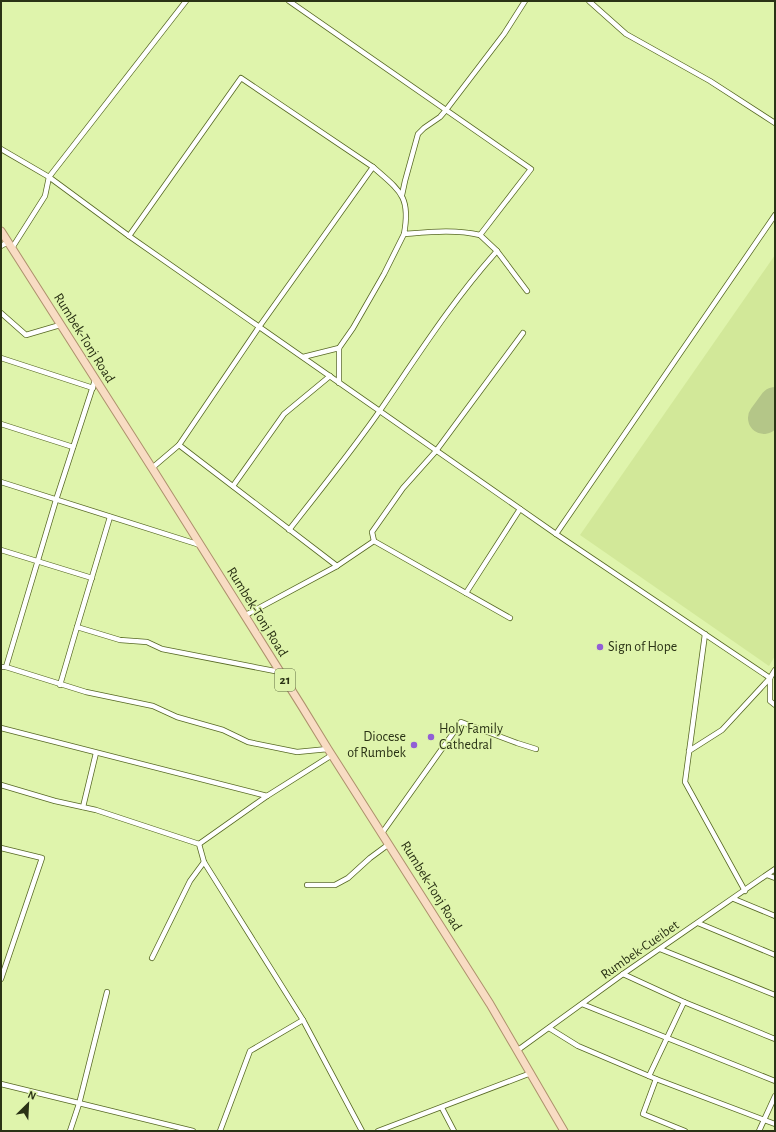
<svg xmlns="http://www.w3.org/2000/svg" width="776" height="1132" font-family="'Alegreya Sans',sans-serif">
<style>
.built{fill:#d2e899}
.lines{fill:none;stroke-linecap:round;stroke-linejoin:round}
.taxiway{stroke:#b4c688;stroke-width:13}
.runway{stroke:#b4c688;stroke-width:32}
.street-casing{stroke:#576824;stroke-width:6}
.primary-casing{stroke:#ad916c;stroke-width:9}
.street{stroke:#fff;stroke-width:4.5}
.primary{stroke:#f8dcc3;stroke-width:7}
.poi-dot{fill:#925ed6;stroke:#dff4ac;stroke-width:1.5}
.labels{text-anchor:middle;dominant-baseline:central;stroke-width:3;stroke-linejoin:round;paint-order:stroke}
.shield{fill:#dff4ac;stroke:#606c42;stroke-width:1}
.shield-label{font-size:13px;font-weight:bold;fill:#2a3215}
.street-label{font-size:14px;fill:#2a3215;stroke:#dff4ac}
.poi-label{font-size:14px;fill:#2a3215;stroke:#dff4ac;text-anchor:start}
</style>
<rect width="100%" height="100%" fill="#dff4ac"/>
<path class="built" d="M775,255V656L769,666L580,535Z"/>
<g class="lines">
<path class="taxiway" d="M774,405L775,406"/>
<path class="runway" d="M764,418L775,403"/>
<defs>
<g id="street">
<path d="M289,1L531,169L480,235L497,251L527,291"/>
<path d="M589,1L626,34L710,81L775,123"/>
<path d="M1,149L49,177L129,236L556,534L770,678"/>
<path d="M373,167C400,191 411,196 404,234C429,232 455,229 480,235"/>
<path d="M402,195L405,181L418,134L424,128L440,117L446,110L504,34L525,1"/>
<path d="M129,236L241,78L373,167L259,327L179,445L152,468"/>
<path d="M1,246L8,242"/>
<path d="M12,248L45,196L49,177L186,1"/>
<path d="M1,313L26,335L60,325"/>
<path d="M339,348V383"/>
<path d="M303,357L339,348L353,328L384,274L404,234"/>
<path d="M1,358L93,388"/>
<path d="M1,424L73,447"/>
<path d="M179,445L337,566"/>
<path d="M1,482L200,545"/>
<path d="M233,486L284,414L330,376"/>
<path d="M289,530C320,490 352,451 381,409C418,355 453,300 497,251"/>
<path d="M556,534L775,215"/>
<path d="M374,541L372,532L403,488L436,451L523,333"/>
<path d="M1,550L92,578"/>
<path d="M466,593L520,509"/>
<path d="M244,616L337,566L374,541L510,618"/>
<path d="M77,627L110,517"/>
<path d="M705,634L685,782L745,891"/>
<path d="M1,667H6L86,692L153,706L177,717L223,730L248,742L297,752L328,749"/>
<path d="M6,667L56,500L95,380"/>
<path d="M770,678V701L775,705"/>
<path d="M60,685L77,627L120,640L147,642L162,649L280,672"/>
<path d="M1,728L267,796L332,755"/>
<path d="M689,751L722,730L770,678L775,670"/>
<path d="M1,785L55,801L96,810L199,844L204,862L303,1020L362,1131"/>
<path d="M83,807L96,753"/>
<path d="M382,833L461,722L517,743L536,749"/>
<path d="M199,844L267,796"/>
<path d="M1,848L42,858L1,979"/>
<path d="M767,875L775,878"/>
<path d="M307,885H335L348,878L370,858L389,844"/>
<path d="M734,899L775,916"/>
<path d="M698,923L775,955"/>
<path d="M660,949L775,995"/>
<path d="M152,958L190,881L204,862"/>
<path d="M623,974L684,1002L775,1039"/>
<path d="M582,1004L775,1081"/>
<path d="M549,1028L578,1046L656,1079L775,1124"/>
<path d="M518,1050L623,974L775,869"/>
<path d="M649,1076L684,1002"/>
<path d="M656,1079L643,1114L685,1131"/>
<path d="M1,1084L193,1131"/>
<path d="M442,1108L454,1131"/>
<path d="M70,1131L79,1104L107,992"/>
<path d="M220,1131L250,1051L303,1020"/>
<path d="M378,1131L531,1073"/>
<path d="M759,1131L775,1096"/>
</g>
<path id="primary" d="M1,231L152,468L301,705L328,749L490,1004L564,1131"/>
</defs>
<use href="#street" class="street-casing"/>
<use href="#primary" class="primary-casing"/>
<use href="#street" class="street"/>
<use href="#primary" class="primary"/>
</g>
<g class="poi-dot">
<circle cx="600" cy="647" r="4"/>
<circle cx="431" cy="737" r="4"/>
<circle cx="414" cy="745" r="4"/>
</g>
<g class="labels">
<rect class="shield" x="275" y="669" width="20" height="22" rx="3"/>
<g class="shield-label">
<text x="285" y="680">21</text>
</g>
<g class="street-label">
<text transform="translate(84 338) rotate(58)">Rumbek-Tonj Road</text>
<text transform="translate(257 612) rotate(58)">Rumbek-Tonj Road</text>
<text transform="translate(431 886) rotate(58)">Rumbek-Tonj Road</text>
<text transform="translate(640 950) rotate(-35)">Rumbek-Cueibet</text>
</g>
<g class="poi-label">
<text x="608" y="647">Sign of Hope</text>
<text x="439" y="729">Holy Family<tspan x="439" dy="16">Cathedral</tspan></text>
<text x="406" y="737" text-anchor="end">Diocese<tspan x="406" dy="16">of Rumbek</tspan></text>
</g>
</g>
<rect width="776" height="1132" fill="none" stroke="#2a3215" stroke-width="4"/>
<g transform="translate(28 1104) rotate(24)" stroke="#dff4ac" stroke-width="3" paint-order="stroke">
<path d="M0-3L7 15L0 10L-7 15Z" fill="#2a3215"/>
<text y="-6" font-size="11" font-weight="bold" text-anchor="middle" fill="#2a3215">N</text>
</g>
</svg>
